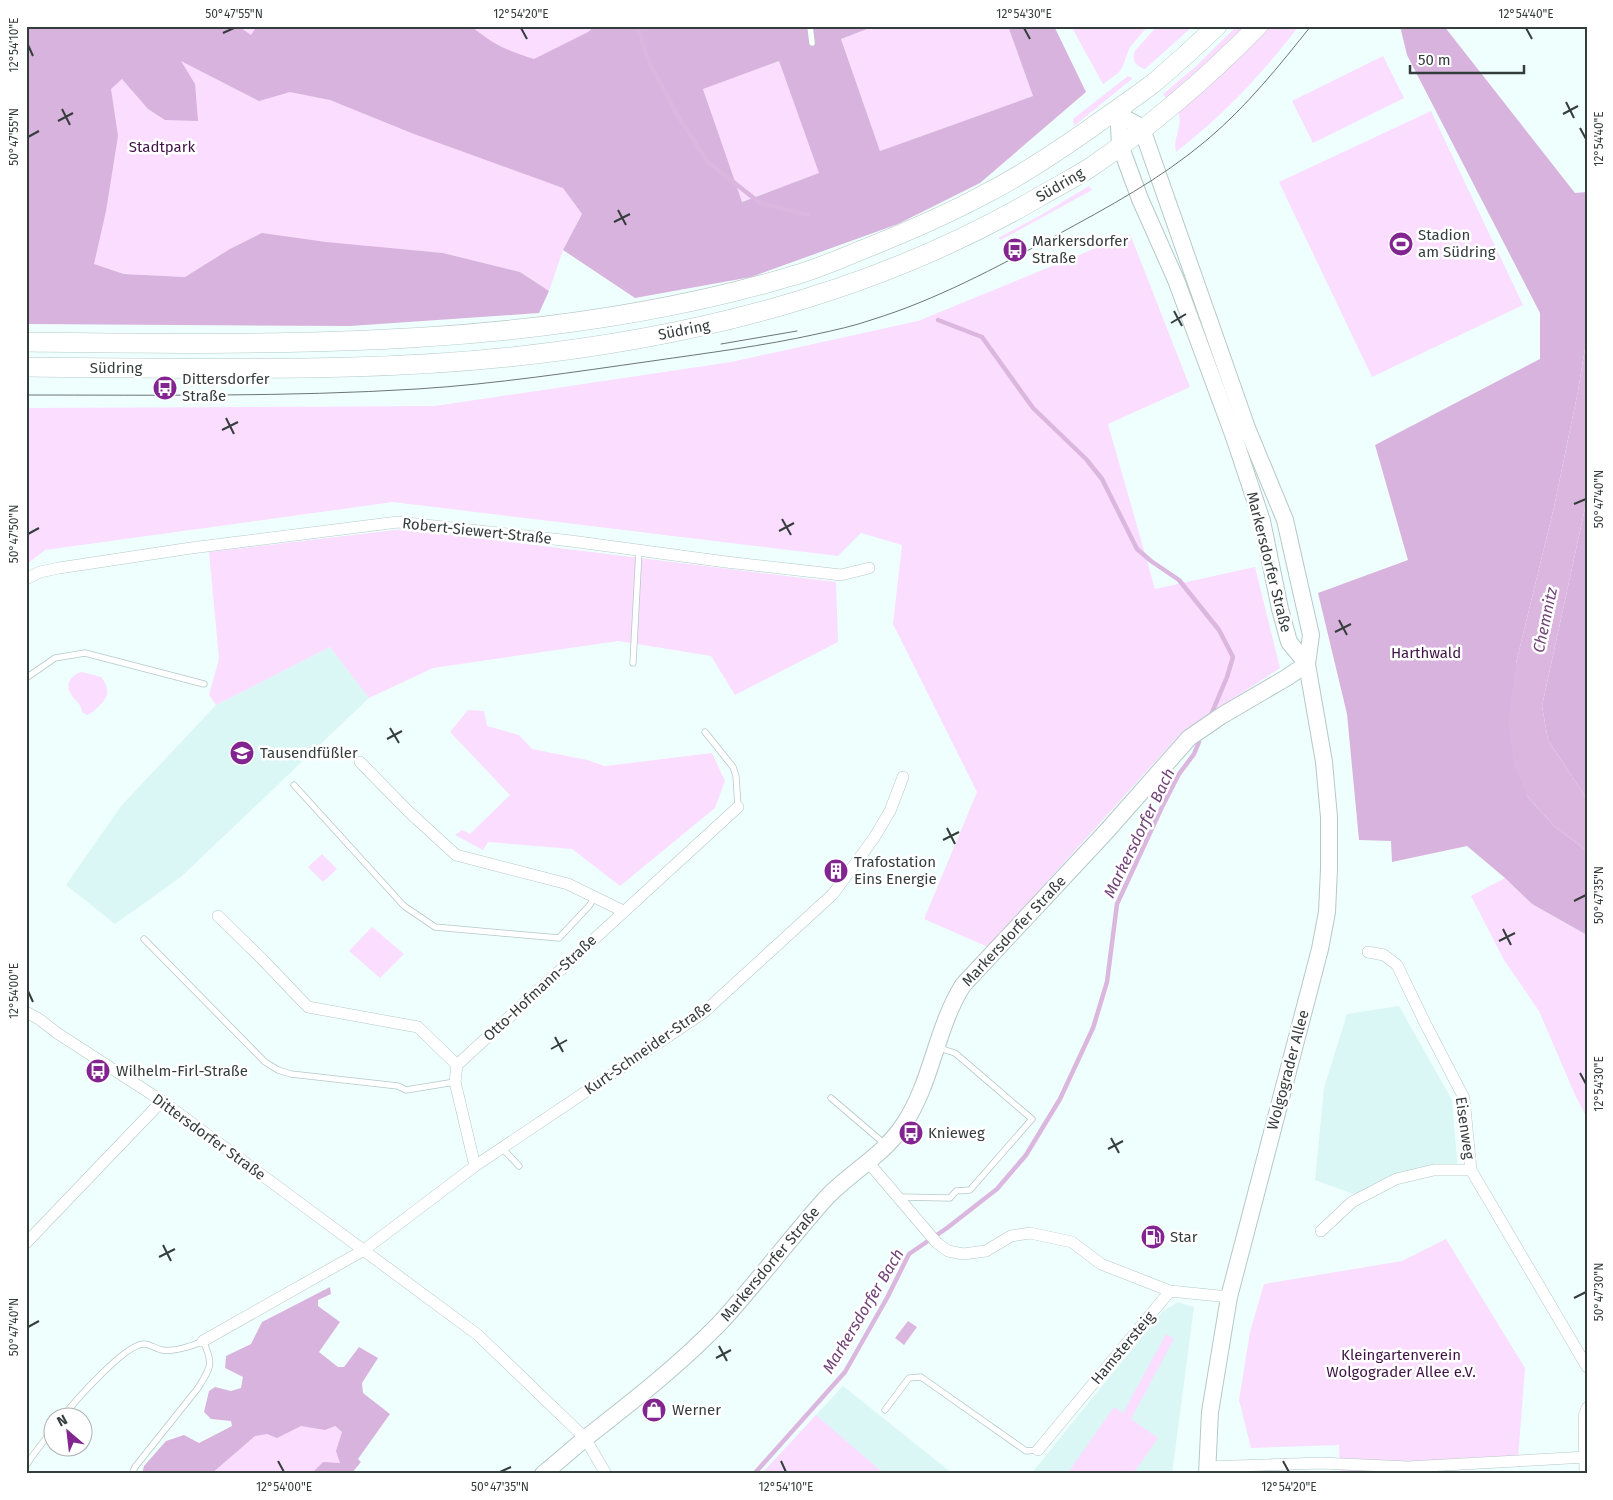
<svg xmlns="http://www.w3.org/2000/svg" width="1613" height="1500" font-family="'Fira Sans',sans-serif">
<style>
.built{fill:#dbf7f5}
.green{fill:#fbddff}
.forest{fill:#d8b3dd;fill-rule:evenodd}
.water{fill:#dbb6df}
.lines{fill:none;stroke-linecap:round;stroke-linejoin:round}
.stream{stroke:#dbb6df;stroke-width:4.5}
.lane-casing{stroke:#b5c8c7;stroke-width:7}
.street-casing{stroke:#b5c8c7;stroke-width:12}
.secondary-casing{stroke:#b5c8c7;stroke-width:18}
.primary-casing{stroke:#b5c8c7;stroke-width:20}
.lane{stroke:#fff;stroke-width:5.5}
.street{stroke:#fff;stroke-width:11}
.secondary{stroke:#fff;stroke-width:16}
.primary{stroke:#fff;stroke-width:19}
.tram{stroke:#6c7675;stroke-width:1}
.ticks{fill:none;stroke:#353d3c;stroke-width:2}
.labels{text-anchor:middle;dominant-baseline:central;stroke-width:5;stroke-linejoin:round;paint-order:stroke}
.park-label{font-size:15px;fill:#401346;stroke:#fff}
.street-label{font-size:15px;fill:#353d3c;stroke:#fff}
.poi-label{font-size:15px;fill:#353d3c;stroke:#fff;text-anchor:start}
.water-label{font-size:16px;font-style:italic;fill:#724378;stroke:#fff}
.neatline{fill:none;stroke:#353d3c;stroke-width:2}
.ticks-label{font-size:12px;text-anchor:middle;fill:#353d3c}
</style>
<rect width="100%" height="100%" fill="#effffe"/>
<g class="built">
<path d="M330,647L369,698L181,877L115,924L66,885L121,806L216,705Z"/>
<path d="M1399,1006L1452,1100L1458,1171L1412,1177L1364,1198L1315,1180L1324,1088L1347,1014Z"/>
<path d="M1178,1302L1194,1307L1172,1474H1031L1162,1312Z"/>
<path d="M843,1386L953,1474H761Z"/>
</g>
<g class="green">
<path d="M26,26H848L689,77L574,203L582,214L563,250L549,291L520,272L443,253L407,250L200,268L185,277L124,274L110,269L76,270Z"/>
<path d="M875,26H1008L1033,96L880,151L841,39Z"/>
<path d="M1071,26H1148L1130,47L1122,68L1118,73L1103,84Z"/>
<path d="M1157,26H1193L1145,69C1136,66 1131,61 1135,51Z"/>
<path d="M1237,26H1247L1168,100L1163,94L1195,67Z"/>
<path d="M1268,26H1299C1263,73 1223,116 1176,152C1172,138 1184,126 1178,112L1227,67Z"/>
<path d="M1383,56L1404,98L1313,143L1292,101Z"/>
<path d="M779,61L820,173L741,202L703,88Z"/>
<path d="M1128,76L1132,78V79L1074,126L1073,119Z"/>
<path d="M1431,111L1523,305L1372,377L1279,182Z"/>
<path d="M1089,186L1092,190L1001,240L998,238L1041,215Z"/>
<path d="M1130,234L1190,387L1108,424L1155,589L1255,567L1280,668L1182,732L988,947L924,919L977,792L893,624L902,545L861,533L838,556L393,502L45,550L26,565V408L435,406L731,362L918,321Z"/>
<path d="M403,529L836,582L838,642L735,695L711,656L618,641L433,668L369,698L330,647L216,705L209,695L219,659L209,552Z"/>
<path d="M82,672L101,677C109,687 110,696 100,705C96,709 92,713 87,715L82,712C81,702 75,702 71,694C64,684 72,674 82,672Z"/>
<path d="M468,710L484,711L487,726L519,735L532,749L587,760L605,766L712,753L725,781L715,808L620,886L572,849L488,842L483,850L455,835L462,830L470,834L510,795L450,732Z"/>
<path d="M322,854L337,869L323,882L308,867Z"/>
<path d="M1505,878L1532,904L1587,935V1118L1576,1097L1539,1011L1504,960L1471,896Z"/>
<path d="M372,927L404,954L380,978L349,951Z"/>
<path d="M1446,1239L1525,1368L1518,1459L1405,1465L1407,1474H1340L1339,1445L1251,1448L1239,1400L1250,1332L1264,1284L1402,1261Z"/>
<path d="M1166,1334L1174,1339L1131,1419L1158,1438L1133,1474H1067L1114,1407L1123,1413Z"/>
<path d="M816,1415L881,1471L878,1474H761Z"/>
<path d="M325,1419L355,1442L333,1474H190L237,1431Z"/>
</g>
<g class="forest">
<path d="M26,26H238L251,35L257,26H471C494,45 506,50 534,59L588,32L595,26H875L841,39L880,151L1033,96L1008,26H1054L1086,92L980,183L898,224L751,277L635,298L563,250L582,214L563,188L414,134L330,100L290,92L259,101L181,61L195,84L198,121L165,120L148,109L122,79L111,89L118,136L106,211L94,264L124,274L185,277L230,249L262,233L326,242L443,253L520,272L549,291L539,313L350,326L26,324ZM779,61L819,173L742,202L703,89Z"/>
<path d="M1400,26H1444L1575,193L1587,192V336L1578,391L1554,507L1516,663L1527,796L1554,826L1587,851V935L1532,904L1505,878L1467,846L1392,862L1391,841L1359,840L1347,714L1318,593L1408,560L1375,445L1540,359V313L1407,55Z"/>
<path d="M1587,499V799L1548,740L1542,706Z"/>
<path d="M330,1287L331,1294L318,1300V1306L340,1322L319,1352L338,1367H344L359,1347L378,1358L362,1383L363,1393L390,1414L358,1459L361,1462L351,1474H311L323,1462L340,1463L336,1451L342,1432L335,1426L325,1430L301,1426L277,1438L267,1434L255,1436L211,1474H142L144,1466L166,1441L184,1435L199,1443L232,1426L231,1421L211,1419L204,1412L209,1391L215,1387L231,1391L241,1388L243,1377L225,1368L226,1356L251,1344L262,1322Z"/>
</g>
<g class="water">
<path d="M1587,336V499L1542,706L1548,740L1587,799V851L1554,826L1527,796L1514,764L1508,723L1516,663L1554,507L1578,391Z"/>
<path d="M908,1321L917,1327L904,1345L895,1338Z"/>
</g>
<g class="lines">
<g class="stream">
<path d="M637,26L649,62L679,118L708,162L760,203L808,215"/>
<path d="M938,320L982,337L1033,408L1086,459L1102,479L1137,549L1151,561L1179,580L1219,630L1233,657L1227,677L1211,715"/>
<path d="M754,1474L845,1372L887,1298L909,1254L947,1228L997,1189L1026,1155L1060,1099L1093,1028L1107,982L1117,904L1162,807L1179,774L1194,754L1199,742"/>
</g>
<defs>
<g id="lane">
<path d="M810,26L812,43"/>
<path d="M633,663L639,550"/>
<path d="M26,678L55,658L85,653L204,684"/>
<path d="M705,732L733,767L736,776L738,807"/>
<path d="M294,785L404,906L435,927L559,938L589,906L595,897"/>
<path d="M144,939L265,1062L278,1070L291,1074L398,1086L406,1090L455,1082"/>
<path d="M831,1098L886,1145"/>
<path d="M502,1148L519,1166"/>
<path d="M900,1197L950,1198L956,1191L970,1190L1032,1119L955,1053L939,1048"/>
<path d="M885,1410L909,1378L921,1377L1026,1451L1038,1450"/>
<path d="M62,1418C74,1402 125,1344 144,1344C150,1344 156,1349 162,1350C173,1352 193,1346 203,1341C214,1364 211,1367 198,1388L135,1467L132,1474"/>
<path d="M26,1466L31,1458L52,1430"/>
</g>
<g id="street">
<path d="M26,579L40,572L59,568L191,548L398,522L571,541L726,562L841,575L869,568"/>
<path d="M360,762L408,811L456,855L568,884L623,911"/>
<path d="M218,916L261,958L308,1007L418,1027L457,1065"/>
<path d="M1368,952L1384,955L1397,965L1425,1023L1464,1098L1471,1170L1587,1367"/>
<path d="M26,1012L39,1019L57,1033L162,1101L478,1335L585,1438L606,1474"/>
<path d="M868,1162L937,1243L948,1251L963,1254L986,1251L1011,1236L1030,1233L1072,1242L1101,1264L1170,1291"/>
<path d="M475,1166L455,1082L457,1065L738,807"/>
<path d="M1321,1231L1352,1202L1396,1179L1434,1170H1471"/>
<path d="M26,1243L162,1101"/>
<path d="M203,1341L364,1250L475,1166L703,1013L833,894L874,838L890,811L903,777"/>
<path d="M1038,1450L1170,1291L1229,1297"/>
<path d="M1206,1467L1321,1463L1408,1467L1587,1457"/>
<path d="M1585,1474L1584,1416L1587,1408"/>
</g>
<g id="secondary">
<path d="M1124,108L1119,126L1120,145L1140,199L1176,280L1234,437L1262,521L1280,609L1289,642L1307,664"/>
<path d="M1105,117C1120,116 1131,119 1142,129L1247,428L1285,520L1311,635L1307,664L1324,762L1329,817V869L1327,912L1320,949L1229,1297L1210,1412L1207,1474"/>
<path d="M543,1474C558,1462 572,1449 587,1437C633,1401 678,1366 719,1324C757,1283 790,1238 827,1197C852,1171 884,1155 904,1124C932,1082 936,1028 963,985L1105,833L1189,738L1221,716L1286,678L1307,664"/>
</g>
<g id="primary">
<path d="M26,342C282,345 544,350 792,276C818,269 844,257 869,247C909,231 948,214 985,194C1021,176 1055,153 1088,130C1110,114 1133,99 1155,82C1176,64 1197,45 1217,26"/>
<path d="M26,367C135,368 243,370 351,367C588,361 833,318 1039,197C1056,187 1074,178 1091,167C1151,126 1207,78 1258,26"/>
</g>
</defs>
<use href="#lane" class="lane-casing"/>
<use href="#street" class="street-casing"/>
<use href="#secondary" class="secondary-casing"/>
<use href="#primary" class="primary-casing"/>
<use href="#lane" class="lane"/>
<use href="#street" class="street"/>
<use href="#secondary" class="secondary"/>
<use href="#primary" class="primary"/>
<g class="tram">
<path d="M721,344L797,331"/>
<path d="M26,395C156,395 287,397 417,389C496,384 574,372 652,361C707,353 763,346 817,334C835,330 854,326 871,320C936,300 995,268 1055,236C1108,207 1161,179 1208,139C1247,106 1279,66 1311,26"/>
</g>
</g>
<path class="ticks" d="M521,28L527,39M1024,28L1030,39M1526,28L1532,39M223,33L234,28M28,45L33,56M1566,102L1574,118M62,109L70,125M1563,114L1578,106M58,121L73,113M1580,128L1586,139M28,137L39,131M618,210L626,225M614,222L630,214M1174,311L1182,326M1171,323L1186,314M226,418L234,434M222,430L238,422M1574,504L1586,499M782,519L791,535M779,531L794,523M28,534L39,528M1339,620L1347,635M1335,632L1351,624M390,728L399,743M387,739L402,731M947,828L955,844M943,840L959,832M1574,901L1586,895M1503,929L1511,945M1499,941L1515,933M28,991L33,1002M555,1037L563,1052M551,1049L567,1040M1580,1073L1586,1084M1111,1138L1119,1153M1108,1149L1123,1141M163,1245L171,1261M159,1257L175,1249M1574,1298L1586,1292M28,1327L39,1321M719,1346L727,1361M716,1358L731,1350M278,1461L284,1472M781,1461L786,1472M1283,1461L1289,1472M500,1472L511,1467"/>
<defs>
<symbol id="stadium-disc" viewBox="-11 -11 22 22"><circle r="9.5" fill="#832590" stroke="#fff"/><path d="M0-5a6.5 5 0 1 0 0 10a6.5 5 0 1 0 0-10ZM-3.5-1.8h7v3.6h-7Z" fill="#fff"/></symbol>
<symbol id="bus-disc" viewBox="-11 -11 22 22"><circle r="9.5" fill="#832590" stroke="#fff"/><path d="M-5-6H5V4H4V6H2V4H-2V6H-4V4H-5ZM-3.5-4V0h7V-4ZM-3.5 1.2v1.5H-2V1.2ZM2 1.2v1.5H3.5V1.2Z" fill="#fff"/></symbol>
<symbol id="school-disc" viewBox="-11 -11 22 22"><circle r="9.5" fill="#832590" stroke="#fff"/><path d="M0-5L7-2L0 1L-7-2ZM-4 1L0 2.5L4 1V4Q0 6-4 4Z" fill="#fff"/></symbol>
<symbol id="building-disc" viewBox="-11 -11 22 22"><circle r="9.5" fill="#832590" stroke="#fff"/><path d="M-4-6H4V6H1V3H-1V6H-4ZM-2.5-4.3h1.7v1.8h-1.7ZM.8-4.3h1.7v1.8H.8ZM-2.5-1h1.7V.8h-1.7ZM.8-1h1.7V.8H.8Z" fill="#fff"/></symbol>
<symbol id="fuel-disc" viewBox="-11 -11 22 22"><circle r="9.5" fill="#832590" stroke="#fff"/><path d="M-5.5-6h7V0h2V4h1.3V-2.5L3-4.5l.8-.8L6-3V5H2.5V1h-1V6h-7ZM-4.2-4.7v3.2H.2V-4.7Z" fill="#fff"/></symbol>
<symbol id="shop-disc" viewBox="-11 -11 22 22"><circle r="9.5" fill="#832590" stroke="#fff"/><path d="M-5-2.5h2.3a2.7 3.5 0 0 1 5.4 0H5L5.5 6h-11ZM-1.5-2.5h3a1.5 2.3 0 0 0-3 0Z" fill="#fff"/></symbol>
</defs>
<g fill-rule="evenodd">
<use href="#stadium-disc" x="1387" y="230" width="28" height="28"/>
<use href="#bus-disc" x="1001" y="236" width="28" height="28"/>
<use href="#bus-disc" x="151" y="374" width="28" height="28"/>
<use href="#school-disc" x="228" y="739" width="28" height="28"/>
<use href="#building-disc" x="822" y="857" width="28" height="28"/>
<use href="#bus-disc" x="84" y="1057" width="28" height="28"/>
<use href="#bus-disc" x="897" y="1119" width="28" height="28"/>
<use href="#fuel-disc" x="1139" y="1223" width="28" height="28"/>
<use href="#shop-disc" x="640" y="1396" width="28" height="28"/>
</g>
<g class="labels">
<g class="park-label">
<text x="162" y="147">Stadtpark</text>
<text x="1426" y="653">Harthwald</text>
<text x="1401" y="1355">Kleingartenverein<tspan x="1401" dy="17">Wolgograder Allee e.V.</tspan></text>
</g>
<g class="street-label">
<text transform="translate(1060 185) rotate(-30)">Südring</text>
<text transform="translate(684 330) rotate(-11)">Südring</text>
<text x="116" y="368">Südring</text>
<text transform="translate(477 531) rotate(6)">Robert-Siewert-Straße</text>
<text transform="translate(1269 562) rotate(76)">Markersdorfer Straße</text>
<text transform="translate(1014 931) rotate(-47)">Markersdorfer Straße</text>
<text transform="translate(540 988) rotate(-43)">Otto-Hofmann-Straße</text>
<text transform="translate(648 1048) rotate(-35)">Kurt-Schneider-Straße</text>
<text transform="translate(1288 1070) rotate(-75)">Wolgograder Allee</text>
<text transform="translate(1465 1128) rotate(82)">Eisenweg</text>
<text transform="translate(209 1137) rotate(36)">Dittersdorfer Straße</text>
<text transform="translate(770 1264) rotate(-50)">Markersdorfer Straße</text>
<text transform="translate(1123 1348) rotate(-50)">Hamstersteig</text>
</g>
<g class="poi-label">
<text x="1418" y="235">Stadion<tspan x="1418" dy="17">am Südring</tspan></text>
<text x="1032" y="241">Markersdorfer<tspan x="1032" dy="17">Straße</tspan></text>
<text x="182" y="379">Dittersdorfer<tspan x="182" dy="17">Straße</tspan></text>
<text x="260" y="753">Tausendfüßler</text>
<text x="854" y="862">Trafostation<tspan x="854" dy="17">Eins Energie</tspan></text>
<text x="116" y="1071">Wilhelm-Firl-Straße</text>
<text x="928" y="1133">Knieweg</text>
<text x="1170" y="1237">Star</text>
<text x="672" y="1410">Werner</text>
</g>
<g class="water-label">
<text transform="translate(1545 620) rotate(-78)">Chemnitz</text>
<text transform="translate(1139 833) rotate(-64)">Markersdorfer Bach</text>
<text transform="translate(863 1311) rotate(-59)">Markersdorfer Bach</text>
</g>
</g>
<rect width="1613" height="1500" fill="none" stroke="#ffffff" stroke-width="55"/>
<g transform="translate(68 1432) rotate(332)"><circle r="24" fill="#ffffff" stroke="#aeb1b1"/>
<path d="M0-4L9 19L0 12L-9 19Z" fill="#832590"/>
<text y="-8" font-size="14" font-weight="bold" text-anchor="middle" fill="#353d3c">N</text>
</g>
<path d="M1410 65v8h114v-8" fill="none" stroke="#353d3c" stroke-width="2.5"/>
<text x="1418" y="65" font-size="15" fill="#353d3c" stroke="#ffffff" stroke-width="4" paint-order="stroke">50 m</text>
<rect x="28" y="28" width="1558" height="1444" class="neatline"/>
<g class="ticks-label">
<text x="234" y="18">50°47'55"N</text>
<text x="521" y="18">12°54'20"E</text>
<text x="1024" y="18">12°54'30"E</text>
<text x="1526" y="18">12°54'40"E</text>
<text transform="translate(14 45) rotate(-90)" y="4">12°54'10"E</text>
<text transform="translate(14 137) rotate(-90)" y="4">50°47'55"N</text>
<text transform="translate(1599 139) rotate(-90)" y="4">12°54'40"E</text>
<text transform="translate(1599 499) rotate(-90)" y="4">50°47'40"N</text>
<text transform="translate(14 534) rotate(-90)" y="4">50°47'50"N</text>
<text transform="translate(1599 895) rotate(-90)" y="4">50°47'35"N</text>
<text transform="translate(14 991) rotate(-90)" y="4">12°54'00"E</text>
<text transform="translate(1599 1084) rotate(-90)" y="4">12°54'30"E</text>
<text transform="translate(1599 1292) rotate(-90)" y="4">50°47'30"N</text>
<text transform="translate(14 1327) rotate(-90)" y="4">50°47'40"N</text>
<text x="284" y="1491">12°54'00"E</text>
<text x="500" y="1491">50°47'35"N</text>
<text x="786" y="1491">12°54'10"E</text>
<text x="1289" y="1491">12°54'20"E</text>
</g>
</svg>
